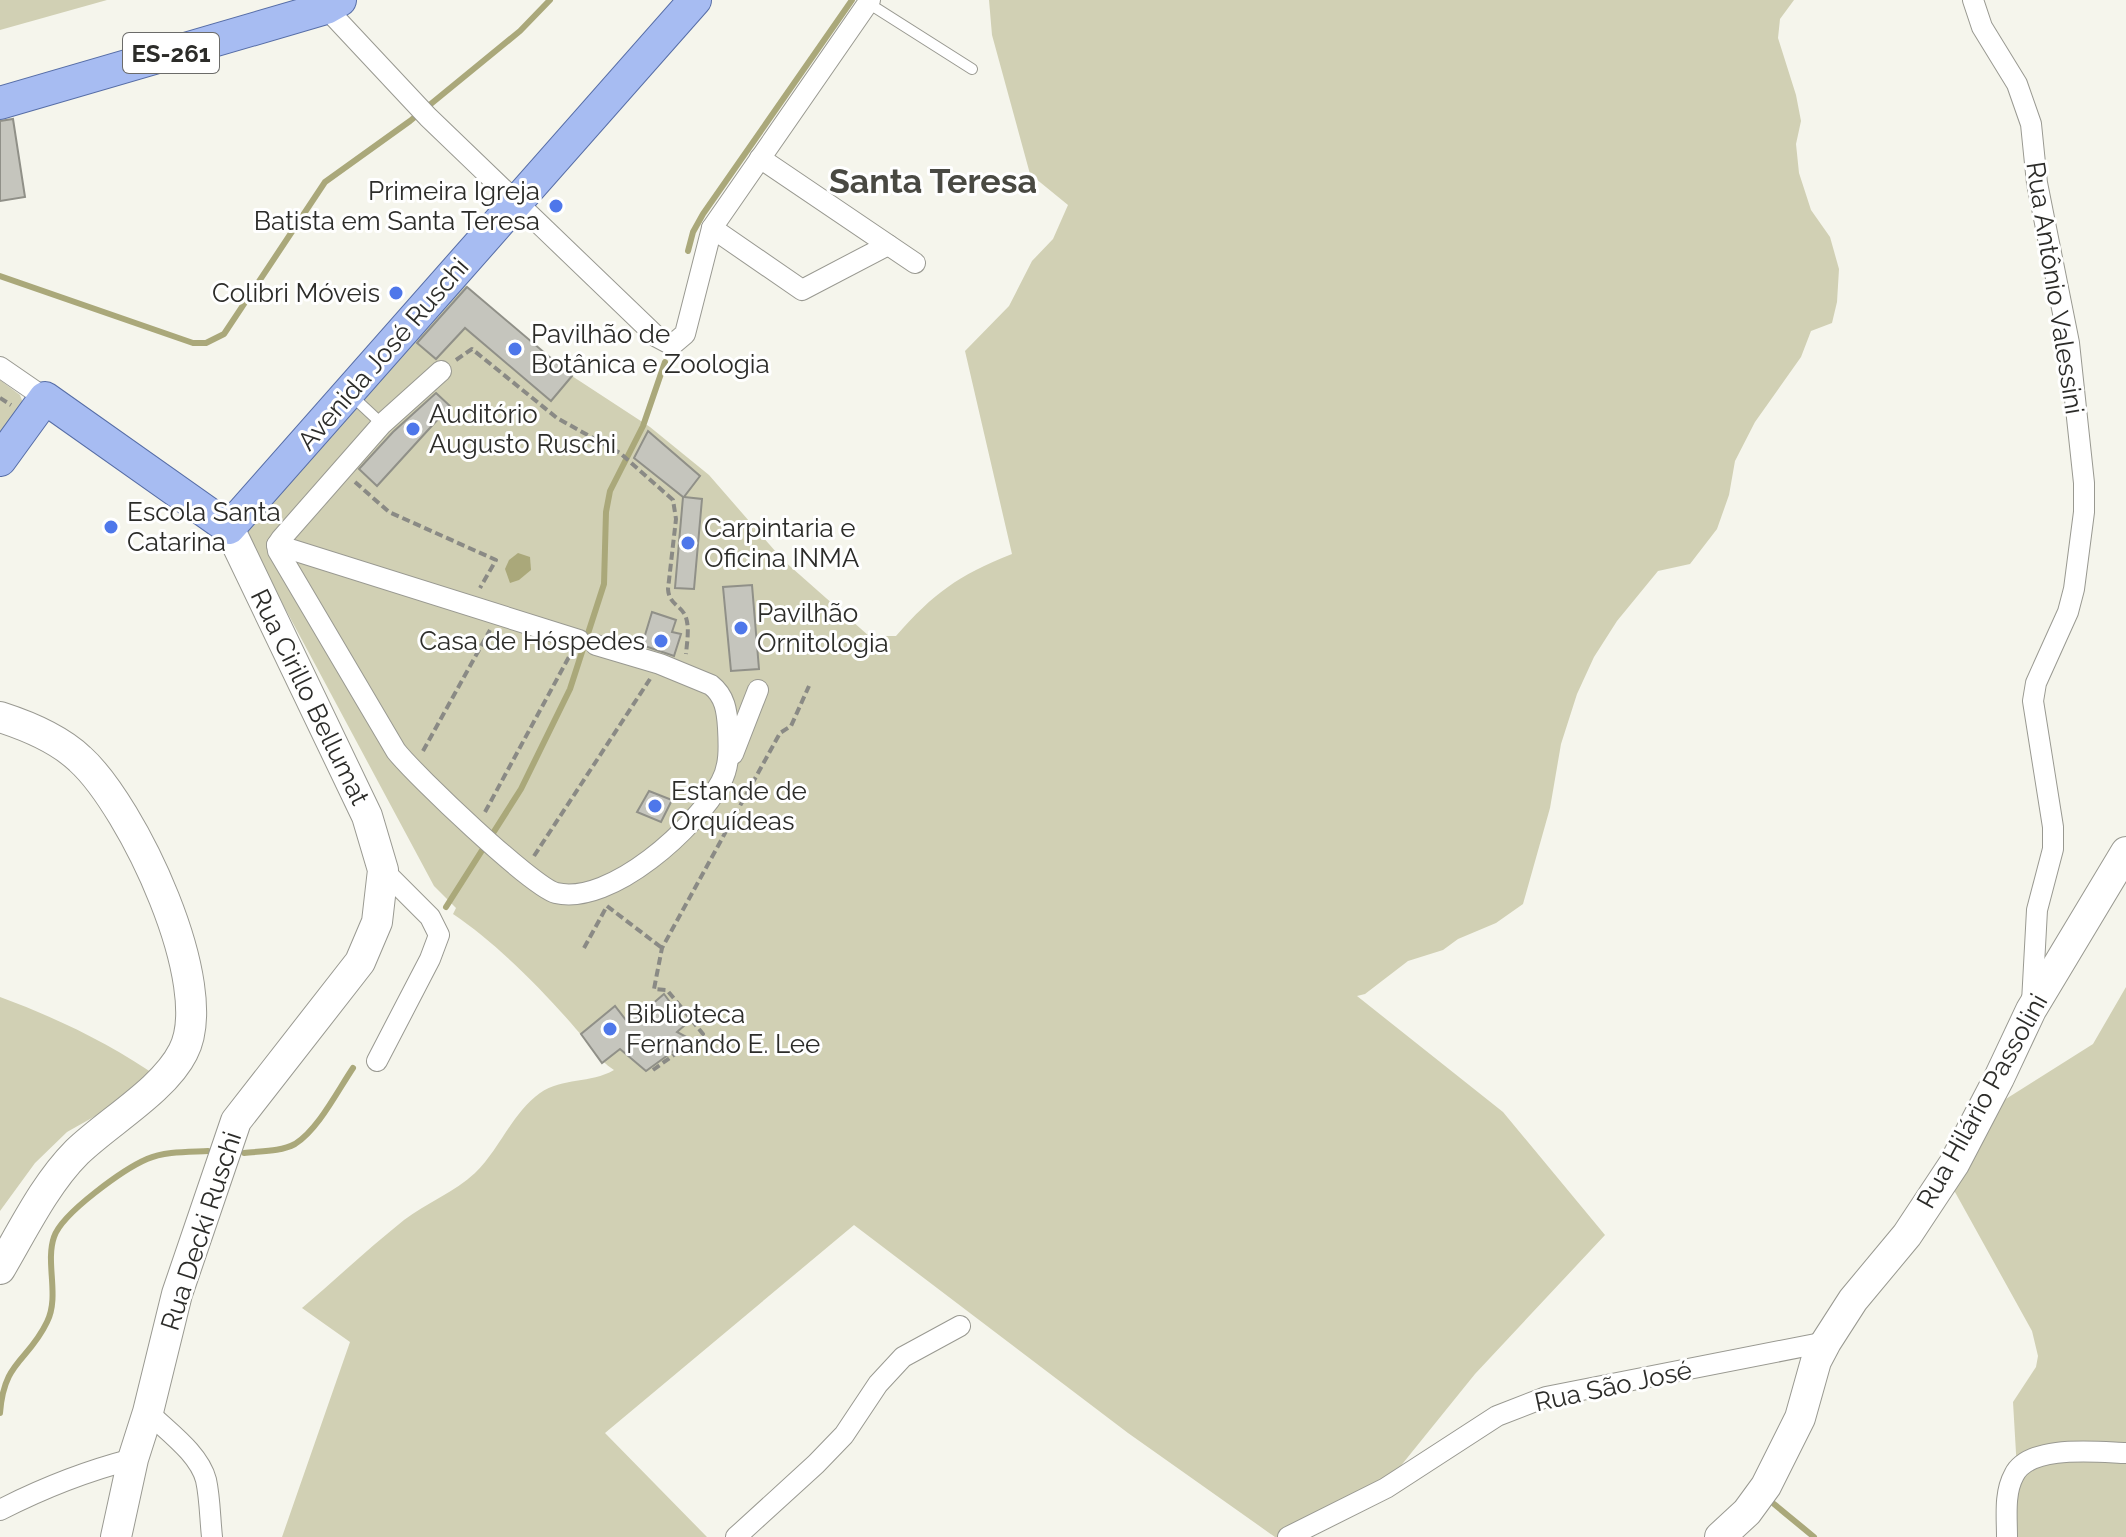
<svg xmlns="http://www.w3.org/2000/svg" width="2126" height="1537" font-family="Raleway,sans-serif">
<style>
.green{fill:#d1d0b4}
.water{fill:#aaa87a}
.lines{fill:none;stroke-linecap:round;stroke-linejoin:round}
.stream{stroke:#aaa87a;stroke-width:6}
.building{fill:#c5c5bd;stroke:#909088;stroke-width:2}
.lane-casing{stroke:#999991;stroke-width:12}
.street-casing{stroke:#999991;stroke-width:22}
.secondary-casing{stroke:#999991;stroke-width:32}
.primary-casing{stroke:#566da6;stroke-width:34}
.path{stroke:#8a8a85;stroke-width:4;stroke-dasharray:8 4;stroke-linecap:butt}
.lane{stroke:#fff;stroke-width:10}
.street{stroke:#fff;stroke-width:20}
.secondary{stroke:#fff;stroke-width:30}
.primary{stroke:#a7bcf2;stroke-width:32}
.poi-dot{fill:#4e77ea;stroke:#fff;stroke-width:3}
.labels{text-anchor:middle;dominant-baseline:central;stroke-width:6;stroke-linejoin:round;paint-order:stroke}
.shield{fill:#fff;stroke:#6b6b69;stroke-width:2}
.shield-label{font-size:24px;font-weight:bold;fill:#2c2c29}
.poi-label{font-size:26px;fill:#2c2c29;stroke:#fff;text-anchor:start}
.street-label{font-size:26px;fill:#2c2c29;stroke:#fff}
.district-label{font-size:34px;font-weight:bold;fill:#494942;stroke:#fff}
</style>
<rect width="100%" height="100%" fill="#f5f5ec"/>
<g class="green">
<path d="M0,0H107L0,30Z"/>
<path d="M989,0H1794L1780,19L1778,38L1796,95L1801,121L1796,144L1799,173L1811,210L1830,237L1839,269L1837,302L1832,323L1811,331L1801,357L1755,422L1735,461L1729,495L1717,529L1690,564L1658,571L1617,621L1594,657L1577,694L1561,744L1550,808L1523,904L1496,923L1458,939L1443,950L1408,961L1365,994L1357,996L1503,1112L1605,1235L1475,1374L1395,1473L1291,1537H1275L1128,1433L854,1225L605,1433L707,1537H282L350,1342L302,1308C336,1279 369,1248 404,1220C426,1203 455,1192 475,1173C500,1149 512,1113 540,1093C563,1077 590,1084 614,1070C597,1059 589,1043 576,1029C543,990 495,942 453,914L456,908L434,886L242,528L460,281L572,376L650,427L709,475L783,560L869,636H896C934,593 957,576 1012,554L965,351L1009,306L1032,261L1053,239L1068,205L1030,174L992,35Z"/>
<path d="M0,380L20,395L23,403L0,437Z"/>
<path d="M2126,987V1537H2015L2017,1470L2013,1402L2036,1367L2038,1356L2032,1331L1945,1174L1982,1114L2093,1044Z"/>
<path d="M0,997C57,1018 111,1044 161,1079L67,1132L35,1163L0,1211Z"/>
</g>
<path class="water" d="M518,553L530,557L531,570L519,580L510,583L505,569L509,560Z"/>
<g class="lines">
<g class="stream">
<path d="M688,251L693,232L703,214L852,0"/>
<path d="M0,276L193,343H206L224,334L325,182L410,121L520,31L550,0"/>
<path d="M446,907L521,789L570,689L604,584L606,512L610,491L643,426L665,362"/>
<path d="M244,1153C260,1151 280,1152 295,1144C318,1130 338,1090 353,1068"/>
<path d="M0,1413C4,1360 28,1362 47,1322C60,1296 45,1263 54,1237C62,1213 124,1169 147,1159C165,1151 190,1152 208,1151"/>
<path d="M1774,1504L1814,1537"/>
</g>
</g>
<g class="building">
<path d="M13,119L25,197L0,201V121Z"/>
<path d="M467,287L572,376L551,401L465,328L436,359L417,343Z"/>
<path d="M436,393L450,406L377,486L359,469L393,432Z"/>
<path d="M648,431L700,476L684,497L702,499L694,589L675,588L683,497L634,458Z"/>
<path d="M752,585L759,669L731,671L723,587Z"/>
<path d="M652,612L676,620L672,632L681,634L674,656L642,645Z"/>
<path d="M649,791L672,800L661,822L637,812Z"/>
<path d="M664,994L686,1024L677,1032L690,1039L646,1071L620,1049L602,1063L581,1034L615,1006L629,1024Z"/>
</g>
<g class="lines">
<defs>
<g id="lane">
<path d="M868,3L972,69"/>
<path d="M352,396L382,424"/>
</g>
<g id="street">
<path d="M1973,0L1982,27L2017,84L2031,124L2037,183L2069,343L2084,483V512L2074,589L2068,612L2036,683L2033,701L2053,827V849L2037,910L2032,1002"/>
<path d="M326,8L428,117L657,337L672,345L685,334L712,228L870,0"/>
<path d="M760,158L915,263"/>
<path d="M712,228L802,290L888,245"/>
<path d="M0,367L45,398"/>
<path d="M441,371L382,424L281,539L277,545L278,551L396,751C415,775 532,887 556,893C611,906 697,827 721,782C730,766 729,746 728,728C727,711 725,696 711,685L660,664L596,645"/>
<path d="M277,545L579,640"/>
<path d="M733,754L758,690"/>
<path d="M377,1061L430,959L439,935L430,917L383,870"/>
<path d="M148,1412C167,1431 199,1453 206,1480C210,1498 210,1519 212,1537"/>
<path d="M0,1510C43,1488 86,1471 133,1459"/>
<path d="M736,1537L816,1464L844,1435L878,1384L903,1357L960,1326"/>
<path d="M1288,1537L1386,1488L1497,1416L1546,1397L1826,1342"/>
<path d="M2007,1537C2007,1517 2004,1493 2014,1475C2029,1444 2097,1452 2126,1453"/>
</g>
<g id="secondary">
<path d="M0,717C28,726 59,739 80,759C132,806 218,986 183,1052C164,1090 108,1122 77,1152C45,1184 23,1230 0,1269"/>
<path d="M116,1537L133,1459L148,1412L177,1294L236,1121L360,962L377,922L383,870L367,816L229,528"/>
<path d="M1720,1537L1747,1512L1766,1486L1800,1418L1816,1361L1826,1342L1853,1300L1907,1235L1954,1164L1999,1078L2031,1010L2126,852"/>
</g>
<g id="primary">
<path d="M0,103L326,8L340,0"/>
<path d="M0,460L45,398L229,528L695,0"/>
</g>
</defs>
<use href="#lane" class="lane-casing"/>
<use href="#street" class="street-casing"/>
<use href="#secondary" class="secondary-casing"/>
<use href="#primary" class="primary-casing"/>
<g class="path">
<path d="M456,360L472,349L557,418L620,453L673,500L676,519L668,589C669,604 679,604 685,615C690,626 687,642 686,654"/>
<path d="M0,398L11,405"/>
<path d="M355,482L389,512L496,560L480,588"/>
<path d="M423,751L490,630"/>
<path d="M485,812L570,655"/>
<path d="M534,856L650,679"/>
<path d="M607,906L662,948"/>
<path d="M584,948L607,906"/>
<path d="M653,1070L703,1034L667,990L654,989L662,948L780,733L791,726L809,686"/>
</g>
<use href="#lane" class="lane"/>
<use href="#street" class="street"/>
<use href="#secondary" class="secondary"/>
<use href="#primary" class="primary"/>
</g>
<g class="poi-dot">
<circle cx="556" cy="206" r="8"/>
<circle cx="396" cy="293" r="8"/>
<circle cx="515" cy="349" r="8"/>
<circle cx="413" cy="429" r="8"/>
<circle cx="111" cy="527" r="8"/>
<circle cx="688" cy="543" r="8"/>
<circle cx="741" cy="628" r="8"/>
<circle cx="661" cy="641" r="8"/>
<circle cx="655" cy="806" r="8"/>
<circle cx="610" cy="1029" r="8"/>
</g>
<g class="labels">
<rect class="shield" x="123" y="33" width="96" height="40" rx="6"/>
<g class="shield-label">
<text x="171" y="53">ES-261</text>
</g>
<g class="poi-label">
<text x="540" y="191" text-anchor="end">Primeira Igreja<tspan x="540" dy="30">Batista em Santa Teresa</tspan></text>
<text x="380" y="293" text-anchor="end">Colibri Móveis</text>
<text x="531" y="334">Pavilhão de<tspan x="531" dy="30">Botânica e Zoologia</tspan></text>
<text x="429" y="414">Auditório<tspan x="429" dy="30">Augusto Ruschi</tspan></text>
<text x="127" y="512">Escola Santa<tspan x="127" dy="30">Catarina</tspan></text>
<text x="704" y="528">Carpintaria e<tspan x="704" dy="30">Oficina INMA</tspan></text>
<text x="757" y="613">Pavilhão<tspan x="757" dy="30">Ornitologia</tspan></text>
<text x="645" y="641" text-anchor="end">Casa de Hóspedes</text>
<text x="671" y="791">Estande de<tspan x="671" dy="30">Orquídeas</tspan></text>
<text x="626" y="1014">Biblioteca<tspan x="626" dy="30">Fernando E. Lee</tspan></text>
</g>
<g class="street-label">
<text transform="translate(2055 288) rotate(81)">Rua Antônio Valessini</text>
<text transform="translate(383 354) rotate(-49)">Avenida José Ruschi</text>
<text transform="translate(310 697) rotate(64)">Rua Cirillo Bellumat</text>
<text transform="translate(1982 1101) rotate(-61)">Rua Hilário Passolini</text>
<text transform="translate(201 1231) rotate(-72)">Rua Decki Ruschi</text>
<text transform="translate(1613 1386) rotate(-12)">Rua São José</text>
</g>
<g class="district-label">
<text x="933" y="181">Santa Teresa</text>
</g>
</g>
</svg>
